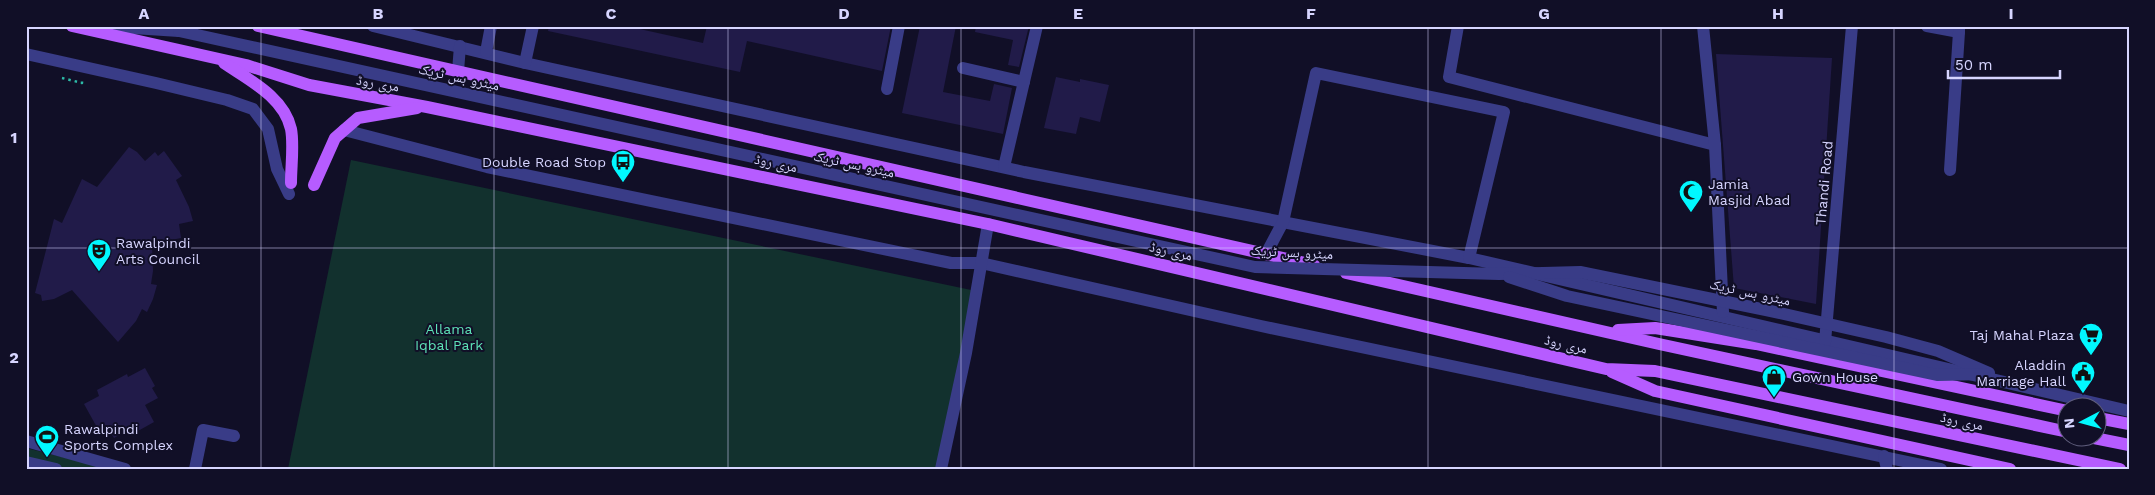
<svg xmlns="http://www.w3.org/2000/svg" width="2155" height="495" font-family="'Work Sans','Noto Naskh Arabic',sans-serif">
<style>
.green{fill:#12312e}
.building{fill:#211b49}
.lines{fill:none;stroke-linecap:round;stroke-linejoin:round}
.path{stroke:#2dbba8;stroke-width:2.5;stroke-dasharray:2.5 4;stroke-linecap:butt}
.minor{stroke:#393c87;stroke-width:12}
.major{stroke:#b65cff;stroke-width:12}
.minor-bridge{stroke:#393c87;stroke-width:12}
.grid{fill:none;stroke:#d7d5ff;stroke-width:1;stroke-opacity:0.55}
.labels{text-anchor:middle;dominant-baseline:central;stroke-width:4;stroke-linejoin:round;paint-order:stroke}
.street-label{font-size:14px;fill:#d7d5ff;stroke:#110f27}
.poi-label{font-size:14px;fill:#d7d5ff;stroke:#110f27;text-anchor:start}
.park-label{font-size:14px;fill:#5ee2b7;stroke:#110f27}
.neatline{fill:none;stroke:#d7d5ff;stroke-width:2}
.grid-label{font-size:16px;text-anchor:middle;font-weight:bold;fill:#d7d5ff}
</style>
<rect width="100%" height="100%" fill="#110f27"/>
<g class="green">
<path d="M351,160L976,291L939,469H288Z"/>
<path d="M26,448L110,469H26Z"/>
</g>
<g class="building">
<path d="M549,26H626L703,43L707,26H891L882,71L747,41L740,72L548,31Z"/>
<path d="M920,26H956L943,92L990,101L994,84L1012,88L1003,134L902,113Z"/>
<path d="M976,26H1029L1019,67L1008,65L1013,40L975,32Z"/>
<path d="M1716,54L1832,58L1816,304L1734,288Z"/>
<path d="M1056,77L1080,82V79L1109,85L1100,122L1080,117L1076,134L1044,128Z"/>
<path d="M129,147L137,152L145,161L155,152L158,156L164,151L182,176L176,180L189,207L193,221L179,224L181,238L152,244L153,271L151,284L157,285L153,299L147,312L142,309L136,321L118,342L72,290L54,299L42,301L41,295L35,293L54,219L62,223L82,179L97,187Z"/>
<path d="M145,368L155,386L152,388L158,398L145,405L154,422L138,431L135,426L114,438L107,427L99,431L84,404L99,396L97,390L127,374L128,377Z"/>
</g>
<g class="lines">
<g class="path">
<path d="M26,27L27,26"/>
<path d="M62,78L82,83V81"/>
</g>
<g class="minor">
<path d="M102,26L179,31"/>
<path d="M373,26L525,63L1024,172L1469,258L2129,411"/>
<path d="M1458,26L1449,77L1715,145"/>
<path d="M1703,26L1715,145L1723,312"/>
<path d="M1927,26L1959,32V26"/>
<path d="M486,52L491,26"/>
<path d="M26,54L156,83L227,100L253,109L268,129L277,169L289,194"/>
<path d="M525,63L533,26"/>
<path d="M963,68L1024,82"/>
<path d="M458,71L460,46"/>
<path d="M887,89L899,26"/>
<path d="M344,130L487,167L951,263H981L1261,326L1941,469"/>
<path d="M1004,167L1037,26"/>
<path d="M1950,170L1959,32"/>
<path d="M1266,254L1283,222L1316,73L1504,112L1469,258"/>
<path d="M1825,342L1852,26"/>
<path d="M26,441L125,469"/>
<path d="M1884,456L1887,469"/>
<path d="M26,462L56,469"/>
<path d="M195,469L203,430L234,436"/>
<path d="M941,469L966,353L988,224"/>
</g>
<g class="major">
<path d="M72,26L246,65L309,85L427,107L988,224L1606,369L1655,371L2120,469"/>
<path d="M258,26L1314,265"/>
<path d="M224,63C249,80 284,97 291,129C294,144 291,166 291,183"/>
<path d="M314,185L335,138L358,118L417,108"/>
<path d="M1346,273L1659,344L2068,432"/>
<path d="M1618,330L1655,328L1756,344L2068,411"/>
<path d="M1612,372L1655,391L2010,469"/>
<path d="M2098,418L2129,424"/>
<path d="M2094,438L2129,445"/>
</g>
<g class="minor-bridge">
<path d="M179,31L1255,267L1499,274L1580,272L1766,310L1886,337L1938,351L1989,373"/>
<path d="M1509,277L1567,296L1937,375L1985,374"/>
</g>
</g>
<path class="grid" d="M261,26V469M494,26V469M728,26V469M961,26V469M1194,26V469M1428,26V469M1661,26V469M1894,26V469M26,248H2129"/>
<defs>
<symbol id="bus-pin" viewBox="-11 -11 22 30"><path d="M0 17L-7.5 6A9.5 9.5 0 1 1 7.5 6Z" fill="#01f8ff" stroke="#110f27"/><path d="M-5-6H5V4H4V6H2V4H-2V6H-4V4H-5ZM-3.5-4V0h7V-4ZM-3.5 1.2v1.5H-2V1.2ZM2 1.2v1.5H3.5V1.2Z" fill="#111"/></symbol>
<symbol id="mosque-pin" viewBox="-11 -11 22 30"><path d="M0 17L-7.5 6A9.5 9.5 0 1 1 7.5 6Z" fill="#01f8ff" stroke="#110f27"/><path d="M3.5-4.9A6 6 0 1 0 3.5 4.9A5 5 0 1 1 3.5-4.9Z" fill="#111"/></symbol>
<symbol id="theatre-pin" viewBox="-11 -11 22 30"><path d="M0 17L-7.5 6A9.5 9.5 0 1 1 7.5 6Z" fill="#01f8ff" stroke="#110f27"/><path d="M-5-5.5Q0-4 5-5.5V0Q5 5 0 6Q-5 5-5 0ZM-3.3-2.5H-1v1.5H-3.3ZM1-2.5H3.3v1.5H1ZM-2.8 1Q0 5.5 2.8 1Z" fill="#111"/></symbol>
<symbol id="supermarket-pin" viewBox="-11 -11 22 30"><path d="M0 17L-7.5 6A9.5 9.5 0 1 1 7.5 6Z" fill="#01f8ff" stroke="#110f27"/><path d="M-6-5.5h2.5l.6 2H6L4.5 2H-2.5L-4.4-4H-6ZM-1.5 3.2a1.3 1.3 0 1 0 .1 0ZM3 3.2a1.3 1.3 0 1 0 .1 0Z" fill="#111"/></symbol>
<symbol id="civic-pin" viewBox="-11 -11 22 30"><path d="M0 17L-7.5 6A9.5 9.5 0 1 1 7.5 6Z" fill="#01f8ff" stroke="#110f27"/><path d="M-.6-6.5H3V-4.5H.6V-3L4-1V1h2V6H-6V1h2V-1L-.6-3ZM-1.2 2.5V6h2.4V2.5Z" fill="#111"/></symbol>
<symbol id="shop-pin" viewBox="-11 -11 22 30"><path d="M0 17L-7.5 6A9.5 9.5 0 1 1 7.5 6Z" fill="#01f8ff" stroke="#110f27"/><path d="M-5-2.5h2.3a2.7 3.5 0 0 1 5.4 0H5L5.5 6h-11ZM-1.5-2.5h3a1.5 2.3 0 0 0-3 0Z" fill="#111"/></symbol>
<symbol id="stadium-pin" viewBox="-11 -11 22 30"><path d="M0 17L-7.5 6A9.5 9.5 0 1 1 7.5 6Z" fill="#01f8ff" stroke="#110f27"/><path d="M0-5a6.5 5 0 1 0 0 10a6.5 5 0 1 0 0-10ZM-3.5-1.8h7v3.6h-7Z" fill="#111"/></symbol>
</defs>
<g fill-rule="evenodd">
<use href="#bus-pin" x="609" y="148" width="28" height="38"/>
<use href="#mosque-pin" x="1677" y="178" width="28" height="38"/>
<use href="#theatre-pin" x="85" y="237" width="28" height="38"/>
<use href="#supermarket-pin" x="2077" y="321" width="28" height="38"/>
<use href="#civic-pin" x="2069" y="359" width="28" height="38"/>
<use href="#shop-pin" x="1760" y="363" width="28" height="38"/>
<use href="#stadium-pin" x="33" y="423" width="28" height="38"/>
</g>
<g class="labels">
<g class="street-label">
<text transform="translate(459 77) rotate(12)">میٹرو بس ٹریک</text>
<text transform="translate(378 83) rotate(10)">مری روڈ</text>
<text transform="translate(776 163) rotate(12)">مری روڈ</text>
<text transform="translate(854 164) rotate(12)">میٹرو بس ٹریک</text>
<text transform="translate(1824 183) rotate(-85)">Thandi Road</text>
<text transform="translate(1171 251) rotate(13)">مری روڈ</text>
<text transform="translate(1292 252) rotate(3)">میٹرو بس ٹریک</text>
<text transform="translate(1750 292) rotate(12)">میٹرو بس ٹریک</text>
<text transform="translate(1566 344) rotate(13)">مری روڈ</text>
<text transform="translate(1962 421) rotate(12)">مری روڈ</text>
</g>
<g class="poi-label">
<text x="606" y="162" text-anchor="end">Double Road Stop</text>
<text x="1708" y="184">Jamia<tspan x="1708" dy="16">Masjid Abad</tspan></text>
<text x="116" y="243">Rawalpindi<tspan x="116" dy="16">Arts Council</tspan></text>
<text x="2074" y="335" text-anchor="end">Taj Mahal Plaza</text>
<text x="2066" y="365" text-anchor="end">Aladdin<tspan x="2066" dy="16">Marriage Hall</tspan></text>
<text x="1792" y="377">Gown House</text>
<text x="64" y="429">Rawalpindi<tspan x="64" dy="16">Sports Complex</tspan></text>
</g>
<g class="park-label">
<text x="449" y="329">Allama<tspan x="449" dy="16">Iqbal Park</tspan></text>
</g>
</g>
<rect width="2155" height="495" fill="none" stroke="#110f27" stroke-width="55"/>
<g transform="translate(2082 422) rotate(264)"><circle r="24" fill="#110f27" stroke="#605e7d"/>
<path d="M0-4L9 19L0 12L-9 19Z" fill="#01f8ff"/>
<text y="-8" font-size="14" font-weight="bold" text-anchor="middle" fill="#d7d5ff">N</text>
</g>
<path d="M1948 70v8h112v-8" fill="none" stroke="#d7d5ff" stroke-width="2.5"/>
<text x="1955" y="70" font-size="15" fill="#d7d5ff" stroke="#110f27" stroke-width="4" paint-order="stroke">50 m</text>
<rect x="28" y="28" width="2100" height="440" class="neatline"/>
<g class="grid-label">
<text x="144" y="19">A</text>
<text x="378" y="19">B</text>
<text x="611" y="19">C</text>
<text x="844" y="19">D</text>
<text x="1078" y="19">E</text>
<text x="1311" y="19">F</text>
<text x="1544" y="19">G</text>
<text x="1778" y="19">H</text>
<text x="2011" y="19">I</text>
<text x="14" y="143">1</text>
<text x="14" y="363">2</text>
</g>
</svg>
